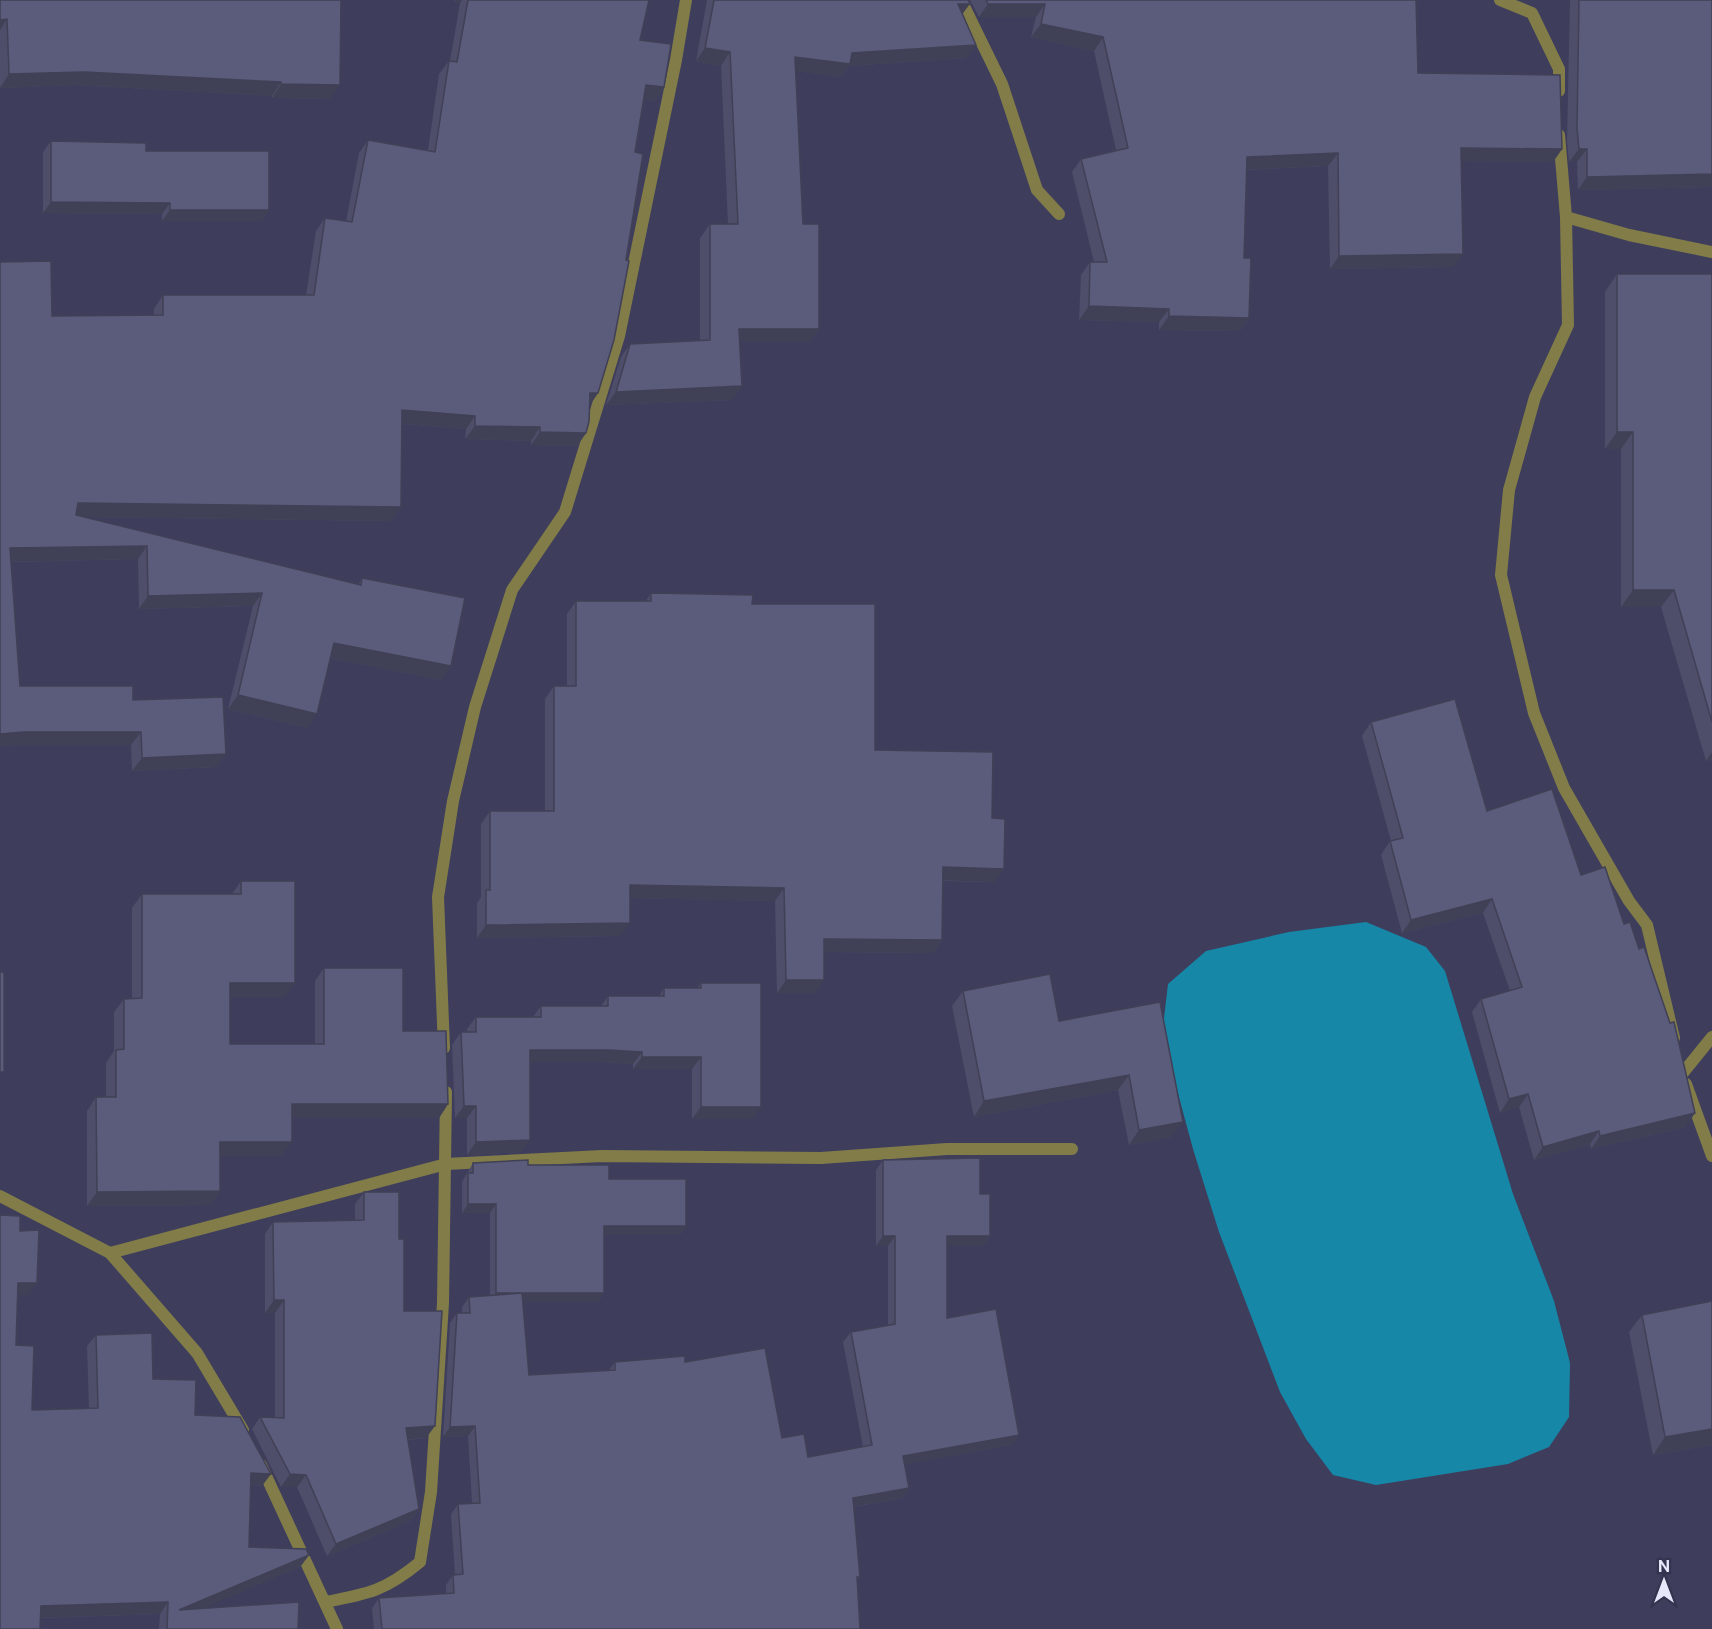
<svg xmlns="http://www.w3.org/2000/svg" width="1712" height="1629" font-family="'Public Sans',sans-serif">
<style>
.water{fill:#1787a8}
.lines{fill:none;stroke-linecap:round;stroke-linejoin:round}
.street{stroke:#827d48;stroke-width:12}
.wall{fill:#4e4e6a}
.shaded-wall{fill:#404056}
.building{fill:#5b5b7b;stroke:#404056;stroke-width:1.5}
</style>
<rect width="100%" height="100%" fill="#3e3e5c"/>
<path class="water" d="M1366,922L1426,947L1445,971L1513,1194L1554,1301L1570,1363L1569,1417L1549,1447L1508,1464L1376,1485L1333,1475L1306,1439L1280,1392L1219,1232L1193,1149L1173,1075L1163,1027L1168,984L1206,951L1289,932Z"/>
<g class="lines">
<g class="street">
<path d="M961,0L1002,84L1037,190L1059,214"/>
<path d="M1500,0L1532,13L1559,69V91"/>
<path d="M1559,135L1566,217L1629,235L1712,252"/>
<path d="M1566,217L1568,325L1535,397L1509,490L1501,575L1534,713L1564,788L1629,901L1647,925L1674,1038"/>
<path d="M444,1048L438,897L453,801L475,707L512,590L565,512L619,336L676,60L686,0"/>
<path d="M1682,1074L1712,1037"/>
<path d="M1686,1084L1712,1156"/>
<path d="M0,1196L110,1253L197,1353L243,1430"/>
<path d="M110,1253L446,1164L602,1156L821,1158L947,1149H1072"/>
<path d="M261,1465L337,1629"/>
<path d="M325,1602C368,1594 385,1591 420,1562L431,1492L443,1303L446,1092"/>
</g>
</g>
<g class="wall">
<path d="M0,0H341L331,99L272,98V96L75,85L0,88Z"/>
<path d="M454,0H649L640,40L664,87L655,101L644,99L598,393L590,405L586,433L577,446L531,445V441L465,439L466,429L402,424L401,507L391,521L83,517L358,585L362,578L442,680L330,658L307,728L228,709L253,606L139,609L138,559L11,562L20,686L133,700L226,754L216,767L132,771L131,745H14L0,746V262L52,316L154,315V309L163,295H306L316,231L325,218L346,221L359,153L368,140L428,150L439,74L449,61H450L460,3L454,2Z"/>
<path d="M707,0H968L963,14L967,58L849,66L841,77L796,71L803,224L819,329L810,342H740L733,400L606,405L621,357L630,344L700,341V238L710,224H728L721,66L696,61Z"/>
<path d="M970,0H1416L1418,73L1562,149L1553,162L1461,161L1453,267L1330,269L1328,166L1246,170L1244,258L1249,318L1240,331L1159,330V322L1079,320L1081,275L1090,262H1094L1072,172L1081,159L1116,150L1094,51L1031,37L1036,17H979Z"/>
<path d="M1570,0H1712V187L1578,190L1577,162H1569L1567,142Z"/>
<path d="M51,141L146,151L269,210L262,221H162V214L43,213V152Z"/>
<path d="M1617,274H1712V759L1706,761L1661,607H1621V449H1605V292Z"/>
<path d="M651,593L752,604L875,750L992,818L995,882L943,881L942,940L933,953L824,952L815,993H777L775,901L630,898L621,936L477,938V903L481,897V824L490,811H545V699L554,686H567V614L576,601H646Z"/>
<path d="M1371,722L1487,811L1581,875L1686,1127L1591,1149L1590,1144L1534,1160L1519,1107L1500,1113L1472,1012L1481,999L1510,991L1483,913L1402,933L1381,855L1390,841H1391L1362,736Z"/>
<path d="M241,881L285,997H230V1044H315V981L324,968L403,1031L448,1104L439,1118H292L282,1156H220V1191L210,1205L87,1206V1111L96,1097H106V1063L114,1051V1012L124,999L132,998V908L142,894H232Z"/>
<path d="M701,983L752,1119H692V1069H633V1064L599,1062H530L522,1152L467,1155V1118H455L452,1045L461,1032H467V1029L476,1017H533L541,1006H601L608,996H659L664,988H697Z"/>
<path d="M963,991L1059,1021L1160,1002L1172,1137L1129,1145L1118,1090L974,1117L952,1006Z"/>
<path d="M883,1160L980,1194L990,1236L983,1246H947V1318L1012,1445L904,1464L909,1488L902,1498L854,1507L860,1577L857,1581L860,1629H374L372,1608L379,1598L446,1593V1585L453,1575H455L451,1514L458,1504L472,1503L468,1436L443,1437L450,1323L457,1313H462V1307L469,1297L490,1296V1213H462V1182L473,1163L528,1165L609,1179L686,1226L680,1235H604V1293L598,1302H523L529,1375L609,1370L615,1362H685L782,1438L808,1457L863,1447L843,1342L851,1332L888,1326V1246H876V1170Z"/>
<path d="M364,1192L399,1239L404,1311L426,1438L408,1440L419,1509L410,1521L327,1556L297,1487H281L252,1429L260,1417H275V1313H265V1234L273,1222L355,1221V1204Z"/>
<path d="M20,1231L37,1283L28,1295H18L16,1345L32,1410L89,1408L87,1346L96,1335L153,1379L195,1415L262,1486L250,1485L249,1547L309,1555L300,1567L202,1608L298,1629H159L160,1614L41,1618L0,1629Z"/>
<path d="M1712,1301V1445L1653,1455L1629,1332L1642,1315Z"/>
</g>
<g class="shaded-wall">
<path d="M455,0H462L460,3L454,2Z"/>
<path d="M958,4H970L960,17Z"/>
<path d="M988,4H1045L1036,17H979Z"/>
<path d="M7,19L0,30V20Z"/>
<path d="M1041,24L1103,37L1094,51L1031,37Z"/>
<path d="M976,45L967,58L849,66L841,77L786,70L795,57Z"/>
<path d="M705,48L730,52L721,66L696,61Z"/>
<path d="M84,72L281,82L272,96L75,85L0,88L9,74Z"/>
<path d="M281,84L340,85L331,99L272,98Z"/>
<path d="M646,85L664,87L655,101L637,98Z"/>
<path d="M1461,148L1562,149L1553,162L1452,161Z"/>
<path d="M1579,149H1587L1577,162H1569Z"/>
<path d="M1338,153L1328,166L1237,170L1247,157Z"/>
<path d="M1712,174V187L1578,190L1587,177Z"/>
<path d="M51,202L170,203L162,214L43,213Z"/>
<path d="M170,210H269L262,221H162Z"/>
<path d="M1463,254L1453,267L1330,269L1339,256Z"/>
<path d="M1089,306L1169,309L1159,322L1079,320Z"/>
<path d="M1169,316L1249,318L1240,331L1159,330Z"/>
<path d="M739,329H819L810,342H730Z"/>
<path d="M742,386L733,400L606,405L616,392Z"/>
<path d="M590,393H598L589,406Z"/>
<path d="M402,410L475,416L466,429L393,423Z"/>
<path d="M475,426L540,427L531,441L465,439Z"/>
<path d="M540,432L586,433L577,446L531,445Z"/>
<path d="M1617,432H1633L1621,449H1605Z"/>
<path d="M78,503L401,507L391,521L69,517Z"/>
<path d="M147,546L138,559L0,562L10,548Z"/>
<path d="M1633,590H1674L1661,607H1621Z"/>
<path d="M262,593L253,606L139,609L148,596Z"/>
<path d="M334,643L451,666L442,680L325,657Z"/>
<path d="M238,695L317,714L307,728L228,709Z"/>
<path d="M24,732H141L131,745H14L0,746V734Z"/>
<path d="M1712,752V759L1706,761Z"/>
<path d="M226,754L216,767L132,771L142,758Z"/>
<path d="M943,867L1004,869L995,882L934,880Z"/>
<path d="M630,885L784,888L775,901L620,898Z"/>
<path d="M1492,899L1483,913L1402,933L1411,920Z"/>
<path d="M630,923L621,936L477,938L486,925Z"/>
<path d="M824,939L942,940L933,953L815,952Z"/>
<path d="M786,980H824L815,993H777Z"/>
<path d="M230,983H295L285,997H220Z"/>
<path d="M530,1050H608L642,1052L633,1064L599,1062H522Z"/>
<path d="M642,1057H701L692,1069H633Z"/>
<path d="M1129,1075L1118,1090L974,1117L984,1101Z"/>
<path d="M1528,1094L1519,1107L1500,1113L1509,1099Z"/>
<path d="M292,1104H448L439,1118H282Z"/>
<path d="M464,1106H476L467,1118H455Z"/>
<path d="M701,1107H761L752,1119H692Z"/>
<path d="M1695,1113L1686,1127L1591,1149L1600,1136Z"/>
<path d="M1183,1122L1172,1137L1129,1145L1139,1130Z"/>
<path d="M1599,1131L1590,1144L1534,1160L1543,1147Z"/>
<path d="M530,1140L522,1152L467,1155L476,1142Z"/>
<path d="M220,1142H292L282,1156H210Z"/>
<path d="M220,1191L210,1205L87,1206L97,1192Z"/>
<path d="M468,1204H496L490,1213H462Z"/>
<path d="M604,1226H686L680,1235H598Z"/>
<path d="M883,1236H895L888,1246H876Z"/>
<path d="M947,1236H990L983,1246H940Z"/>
<path d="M18,1283H37L28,1295H10Z"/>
<path d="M496,1293H604L598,1302H490Z"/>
<path d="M274,1300H284L275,1313H265Z"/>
<path d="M435,1426L426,1438L398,1440L406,1428Z"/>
<path d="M475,1426L468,1436L443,1437L450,1427Z"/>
<path d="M1712,1429V1445L1653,1455L1665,1437Z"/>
<path d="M1019,1435L1012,1445L896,1466L903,1456Z"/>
<path d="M251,1473L271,1474L262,1486L242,1485Z"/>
<path d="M290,1474L306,1475L297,1487H281Z"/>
<path d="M909,1488L902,1498L846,1508L853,1498Z"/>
<path d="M419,1509L410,1521L327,1556L336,1544Z"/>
<path d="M309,1555L300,1567L171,1622L179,1610Z"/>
<path d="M168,1602L160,1614L33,1618L41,1606Z"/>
</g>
<g class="building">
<path d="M0,0H341L340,85L281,84V82L84,72L9,74L7,19L0,20Z"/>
<path d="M468,0H649L640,40L671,44L664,87L646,85L635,152L643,154L626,260L629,261L614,340L598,393H590L589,422L586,433L540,432V427L475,426V416L402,410L401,507L78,503L76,515L361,585L362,578L465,598L451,666L334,643L317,714L238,695L262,593L148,596L147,546L10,548L20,686H133V700L223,697L226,754L142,758L141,732H24L0,734V262L51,261L52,316L163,315V295H314L325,218L352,222L368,140L435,152L449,61L457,62Z"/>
<path d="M714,0H968L970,4H958L976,45L852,53L850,64L795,57L803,224H819V329H739L742,386L616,392L630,344L710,340V224H738L730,52L705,48Z"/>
<path d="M986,0H1416L1418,73L1560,75L1562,149L1461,148L1463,254L1339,256L1338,153L1247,157L1244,258H1251L1249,318L1169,316V309L1089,306L1090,262H1107L1081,159L1128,148L1103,37L1041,24L1045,4H988Z"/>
<path d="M1579,0H1712V174L1587,177V149H1579L1577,128Z"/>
<path d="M51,141L146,143V151H269V210H170V203L51,202Z"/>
<path d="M1617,274H1712V722L1674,590H1633V432H1617Z"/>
<path d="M651,593L753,595L752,604H875V750L993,752L992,818L1005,819L1004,869L943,867L942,940L824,939V980H786L784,888L630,885V923L486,925V890H490V811H554V686H576V601H651Z"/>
<path d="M1455,699L1487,811L1552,789L1581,875L1605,867L1624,924L1630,922L1639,949L1644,947L1670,1023L1674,1022L1695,1113L1600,1136L1599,1131L1543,1147L1528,1094L1509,1099L1481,999L1522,987L1492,899L1411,920L1390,841L1403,838L1371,722Z"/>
<path d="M241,881H295V983H230V1044H324V968H403V1031H446L448,1104H292V1142H220V1191L97,1192L96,1097H116V1050L124,1049V999L142,998V894H241Z"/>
<rect x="0" y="972" width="4" height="100"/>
<path d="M1050,974L1059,1021L1160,1002L1183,1122L1139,1130L1129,1075L984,1101L963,991Z"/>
<path d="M701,983H761V1107H701V1057H642V1052L608,1050H530V1140L476,1142V1106H464L461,1032H476V1017H541V1006H608V996H664V988H701Z"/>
<path d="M980,1158V1194H990V1236H947V1318L996,1309L1019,1435L903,1456L909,1488L853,1498L860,1577H857L860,1629H382L379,1598L454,1593L453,1575L463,1574L458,1504L480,1503L475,1426L450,1427L457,1313H470L469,1297L522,1293L529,1375L615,1370V1362L685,1356V1362L765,1348L782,1438L804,1434L808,1457L872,1445L851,1332L895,1324V1236H883V1160Z"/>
<path d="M528,1160V1165H609V1179H686V1226H604V1293H496V1204H468V1173H473V1163Z"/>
<path d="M364,1192H399V1239H404V1311H442L435,1426L406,1428L419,1509L336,1544L306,1475L290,1474L260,1417L284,1418V1300H274L273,1222L364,1220Z"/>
<path d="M0,1215L20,1216V1231L39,1230L37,1283H18L16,1345L34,1346L32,1410L98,1408L96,1335L152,1333L153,1379L196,1380L195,1415L240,1417L271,1474L251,1473L249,1547L306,1549L309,1555L179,1610L299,1602L298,1629H167L168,1602L41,1606L40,1629H0Z"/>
<path d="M1712,1301V1429L1665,1437L1642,1315Z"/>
</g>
<g transform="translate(1664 1581)" stroke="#343450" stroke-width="4.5" paint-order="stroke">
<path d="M0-4.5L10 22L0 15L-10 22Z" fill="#e6e7fa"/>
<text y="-9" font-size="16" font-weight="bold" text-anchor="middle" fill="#e6e7fa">N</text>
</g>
</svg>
